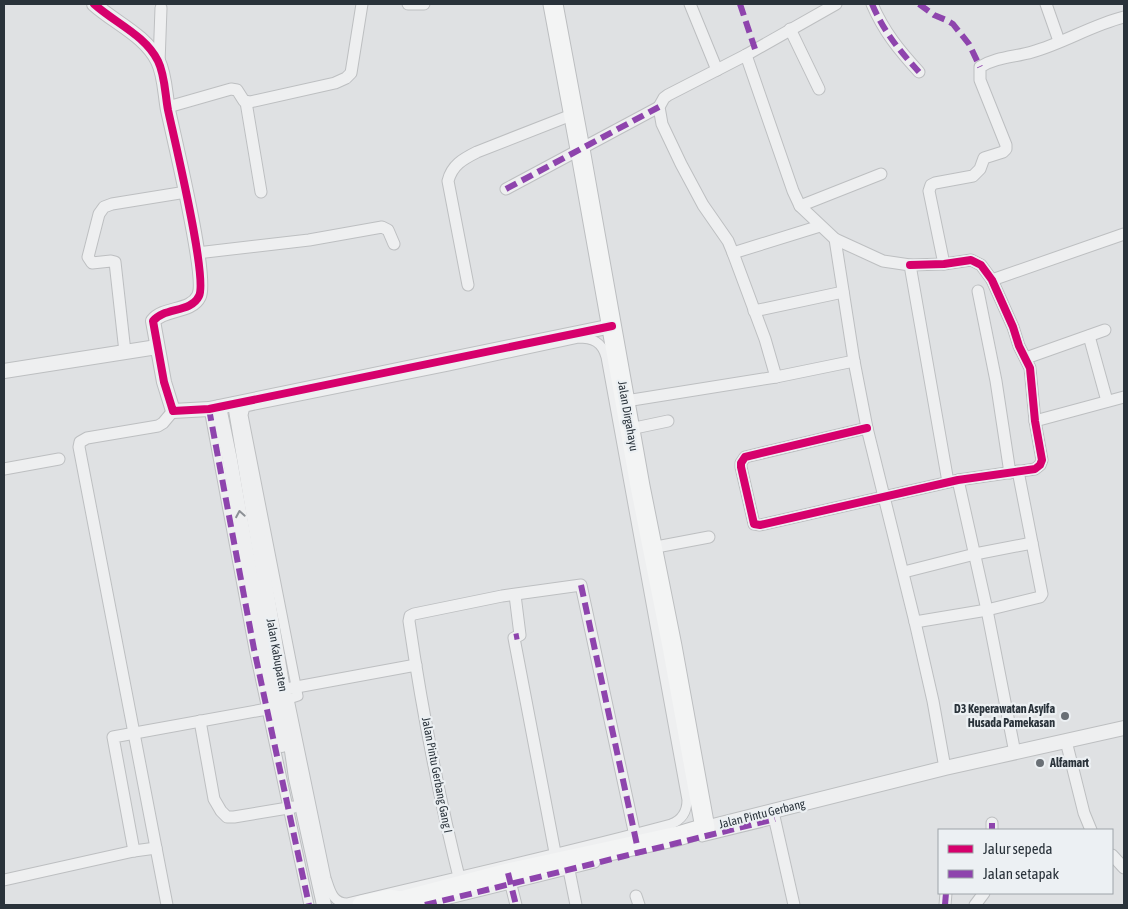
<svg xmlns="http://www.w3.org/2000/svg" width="1128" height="909" font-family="'Asap Condensed',sans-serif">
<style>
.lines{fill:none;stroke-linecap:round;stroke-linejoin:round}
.pedestrian-casing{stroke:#bdbfc1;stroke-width:11}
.minor-casing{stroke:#bdbfc1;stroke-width:13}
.tertiary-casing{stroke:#bdbfc1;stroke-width:16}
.primary-casing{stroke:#bcbec0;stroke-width:21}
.pedestrian{stroke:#eeeff0;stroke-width:9}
.minor{stroke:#eeeff0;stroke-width:11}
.tertiary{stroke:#eeeff0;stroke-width:14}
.primary{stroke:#f3f4f4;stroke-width:19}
.quiet{stroke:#8e44ad;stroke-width:6;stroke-dasharray:12 6;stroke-linecap:butt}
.cycleway-casing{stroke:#ecf0f3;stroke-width:11}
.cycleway{stroke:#d6006c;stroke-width:8}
.oneway{stroke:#8c9095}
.poi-dot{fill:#696f75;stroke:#ecf0f3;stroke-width:2}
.labels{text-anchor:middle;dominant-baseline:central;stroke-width:4.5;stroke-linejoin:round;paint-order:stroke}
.street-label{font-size:12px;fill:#29323a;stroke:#ecf0f3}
.poi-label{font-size:12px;font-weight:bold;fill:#29323a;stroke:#ecf0f3;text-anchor:end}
</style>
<rect width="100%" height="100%" fill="#dfe1e3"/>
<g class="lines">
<defs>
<g id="pedestrian">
<path d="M578,338C593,338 602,342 606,357L687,800C687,811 682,820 671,824C563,853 455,877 347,903C332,903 330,889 326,878L289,699L298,696L243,415L245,407L448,366Z"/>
<path d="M209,409L254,649L309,905"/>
<path d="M702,837L775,819"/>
<path d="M425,905L595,863"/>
</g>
<g id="minor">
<path d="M408,4H424"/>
<path d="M690,4L717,70"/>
<path d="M872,4C884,32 899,50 919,72"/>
<path d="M1046,4L1059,41"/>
<path d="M790,29L819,89"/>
<path d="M746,55L793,191L800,206L835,239L883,261L910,265L948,482"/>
<path d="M159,63L161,8"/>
<path d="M246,102L261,192"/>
<path d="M168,107L231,89L237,90L244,101L250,102L335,83L346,78L351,73L362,4"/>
<path d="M506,189L659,107"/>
<path d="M800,206L881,174"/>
<path d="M835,239L854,361L867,428L915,622L933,701L945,768"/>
<path d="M197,253L309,240L382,227L388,230L394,244"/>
<path d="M733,253L820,226"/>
<path d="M944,264L929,191L931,185L935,183L973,176L980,169L984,158L1003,152L1006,149V145L980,80V67C996,57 1015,57 1032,52C1064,43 1092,25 1124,17"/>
<path d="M992,280L1124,234"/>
<path d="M468,285L448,181C452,165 463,159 477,152L574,114"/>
<path d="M978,291L996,381L1010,473"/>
<path d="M754,311L843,292"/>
<path d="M1089,336L1107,401"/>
<path d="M125,352L115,262L111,261L92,263L88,257L99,214L104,207L112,204L186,192"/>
<path d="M1026,358L1105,330"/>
<path d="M776,377L765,339L733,253L728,241L703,205L681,164L662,124L659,107L664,98L668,95L746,55L836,4"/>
<path d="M626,401L776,377L854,361"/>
<path d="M1035,421L1124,397"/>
<path d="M867,428L745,457L741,463V467L754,524L760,525L958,480L1035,469L1040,465L1042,460L1035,421L1030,368L1019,346L1013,327L992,280L981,265L971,260L944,264L910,265"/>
<path d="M630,429L668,421"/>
<path d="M4,469L59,459"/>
<path d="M958,480L987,610L1015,753"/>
<path d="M651,548L709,537"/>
<path d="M904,572L975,554L1032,543"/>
<path d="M515,595L520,635L514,638L557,863"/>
<path d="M915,622L987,610L1040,597L1042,594L1018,471"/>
<path d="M275,691L416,665"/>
<path d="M200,721L214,799L221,811L227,817H234L294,807"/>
<path d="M1066,741L1084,813L1091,830"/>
<path d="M773,812L794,905"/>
<path d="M992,823V830"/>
<path d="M134,851L113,737L267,709L282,708"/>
<path d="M1112,855L1124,868"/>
<path d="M567,860L576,905"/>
<path d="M508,873L516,905"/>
<path d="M4,880L134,851L156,848"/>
<path d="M461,885C439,798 422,710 409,621L410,616L414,614L502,596L581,585L637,845"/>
<path d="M636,896L639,905"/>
<path d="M167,905L79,447L80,442L87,438L158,426L163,423L173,411"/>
<path d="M945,905L946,893"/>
<path d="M975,905L984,893"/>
</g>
<g id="tertiary">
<path d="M94,4C115,23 145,35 158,61C165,75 165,94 168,110C174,138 208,278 199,296C191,313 164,307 153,321L164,382L173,411L209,409L612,326"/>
<path d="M4,371L157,347"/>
<path d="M235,404L283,690L296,778L324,905"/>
<path d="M219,407L230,460L263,647L282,745"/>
<path d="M705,828L945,768L1124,728"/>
</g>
<g id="primary">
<path d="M362,905L390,899L401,901"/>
<path d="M394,905L401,901L508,873L678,836L705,828L672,646L640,486L580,149L553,4"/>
</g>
</defs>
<use href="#pedestrian" class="pedestrian-casing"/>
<use href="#minor" class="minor-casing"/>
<use href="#tertiary" class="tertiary-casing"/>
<use href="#primary" class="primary-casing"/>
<use href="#pedestrian" class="pedestrian"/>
<use href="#minor" class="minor"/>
<use href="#tertiary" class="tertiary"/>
<use href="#primary" class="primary"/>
<g class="quiet">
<path d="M740,4L755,49"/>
<path d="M872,4C884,32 899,50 919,72"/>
<path d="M919,4L934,15L946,20L953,24L969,44L980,67"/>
<path d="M506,189L659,107"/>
<path d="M209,409L254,649L309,905"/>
<path d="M581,585L637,845"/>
<path d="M514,637L519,636"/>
<path d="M992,823V830"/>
<path d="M508,873L516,905"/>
<path d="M425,905L775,819"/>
<path d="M945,905L946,893"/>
</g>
<defs>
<g id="cycleway">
<path d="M94,4C115,23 145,35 158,61C165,75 165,94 168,110C174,138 208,278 199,296C191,313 164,307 153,321L164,382L173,411L209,409L612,326"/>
<path d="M867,428L745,457L741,463V467L754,524L760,525L958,480L1035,469L1040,465L1042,460L1035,421L1030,368L1019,346L1013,327L992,280L981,265L971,260L944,264L910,265"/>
</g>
</defs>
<use href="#cycleway" class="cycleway-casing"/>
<use href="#cycleway" class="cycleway"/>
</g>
<defs><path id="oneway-chevron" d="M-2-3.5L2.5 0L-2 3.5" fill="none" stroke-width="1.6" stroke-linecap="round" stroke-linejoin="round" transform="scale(1.25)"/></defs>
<use class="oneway" href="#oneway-chevron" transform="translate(240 514) rotate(-100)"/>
<g class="poi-dot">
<circle cx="1065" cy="716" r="5"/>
<circle cx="1040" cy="763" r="5"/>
</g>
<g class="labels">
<g class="street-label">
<text transform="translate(628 416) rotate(80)">Jalan Dirgahayu</text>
<text transform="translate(277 655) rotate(80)">Jalan Kabupaten</text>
<text transform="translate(437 775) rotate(79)">Jalan Pintu Gerbang Gang I</text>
<text transform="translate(762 814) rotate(-14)">Jalan Pintu Gerbang</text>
</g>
<g class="poi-label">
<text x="1055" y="709">D3 Keperawatan Asyifa<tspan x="1055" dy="14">Husada Pamekasan</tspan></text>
<text x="1050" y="763" text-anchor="start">Alfamart</text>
</g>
</g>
<rect width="1128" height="909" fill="none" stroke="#29323a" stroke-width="10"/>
<rect x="938" y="829" width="175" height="65" fill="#ecf0f3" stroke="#9ea4a9"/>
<rect x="948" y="845" width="25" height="8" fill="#d6006c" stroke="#9ea4a9"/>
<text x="983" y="854" font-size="15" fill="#29323a">Jalur sepeda</text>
<rect x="948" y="870" width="25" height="8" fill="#8e44ad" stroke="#9ea4a9"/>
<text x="983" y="879" font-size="15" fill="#29323a">Jalan setapak</text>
</svg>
